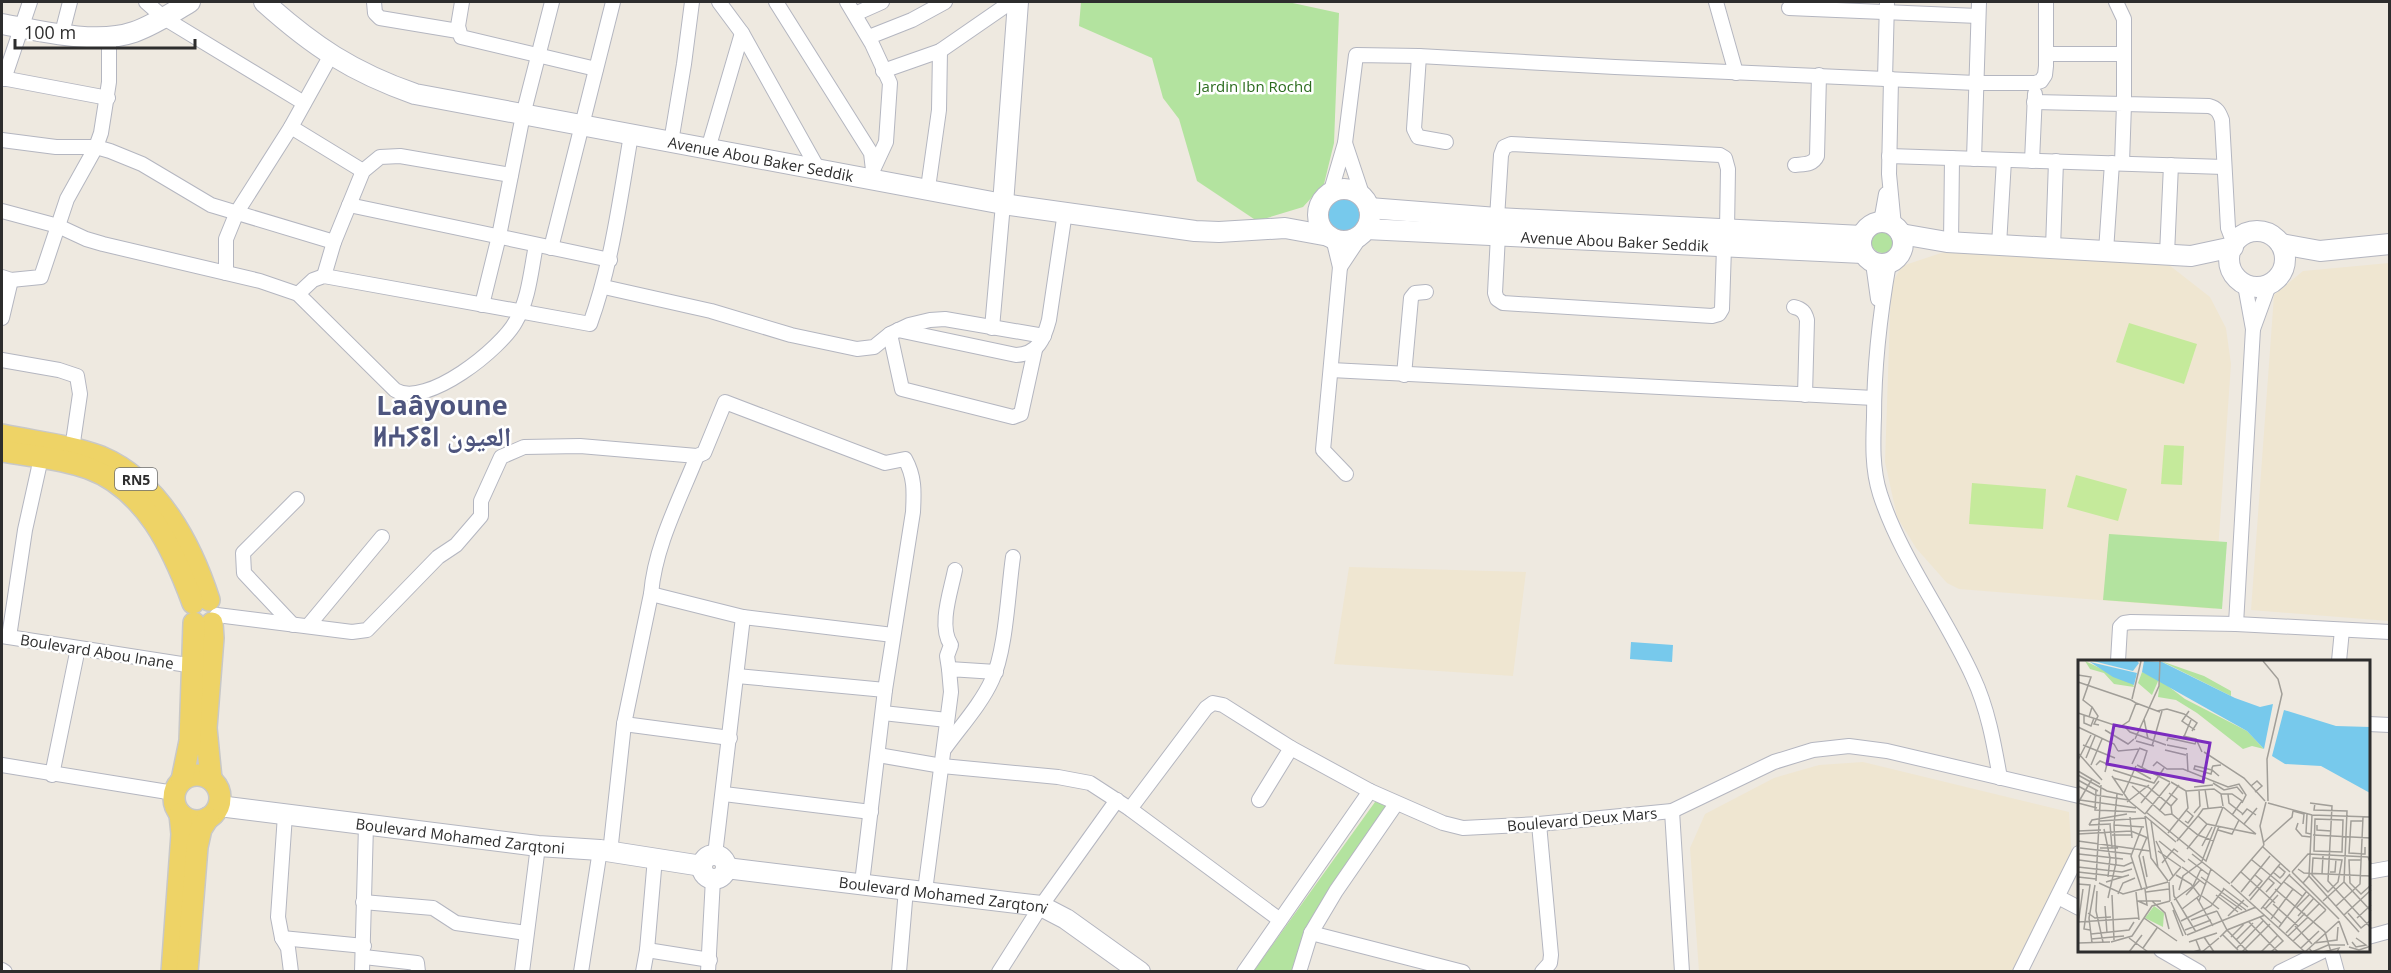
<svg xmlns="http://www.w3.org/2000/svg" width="2391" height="973" font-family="'Open Sans','Noto Naskh Arabic','Noto Sans Tifinagh',sans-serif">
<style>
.education{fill:#efe6d1}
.park{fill:#b3e39f}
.pitch{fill:#c5ea9b}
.water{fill:#77c9ec}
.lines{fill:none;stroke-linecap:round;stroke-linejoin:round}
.street-casing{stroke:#b4b6c0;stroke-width:16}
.secondary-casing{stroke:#b4b6c0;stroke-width:22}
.primary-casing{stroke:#c8c8c8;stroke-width:24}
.street{stroke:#fff;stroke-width:14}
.secondary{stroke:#fff;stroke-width:20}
.primary{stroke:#eed366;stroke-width:21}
.labels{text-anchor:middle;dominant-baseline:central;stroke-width:5;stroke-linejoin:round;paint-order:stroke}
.shield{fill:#fff;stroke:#6c6c6c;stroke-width:1.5}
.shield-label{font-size:14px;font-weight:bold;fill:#2d2d2d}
.park-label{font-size:15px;fill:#2a6b1d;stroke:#fff}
.street-label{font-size:15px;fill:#2d2d2d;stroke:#fff}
.town-label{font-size:27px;font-weight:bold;fill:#4e557e;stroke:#fff}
.inset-road{fill:none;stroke:#a19e98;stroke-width:1.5}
.view{fill:#7b2cbf;fill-opacity:0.15;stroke:#7b2cbf;stroke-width:3}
.inset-edge{fill:none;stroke:#2d2d2d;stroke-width:3}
</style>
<rect width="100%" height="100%" fill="#eee9e0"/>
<g class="education">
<path d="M1944,252L2169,265L2210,297L2226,328L2231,364L2214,609L1959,589L1947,583L1916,548L1897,517L1885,462L1891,285L1902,266Z"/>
<path d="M2389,263V621L2251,610L2274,295L2303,271Z"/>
<path d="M1349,567L1526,572L1513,676L1334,664Z"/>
<path d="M1863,762L2069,812L2072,861L2014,971L1699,972L1690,848L1705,814L1774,778L1819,765Z"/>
</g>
<g class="park">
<path d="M1081,2H1288L1339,13L1334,143L1324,184L1303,207L1257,221L1197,181L1179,119L1163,98L1152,58L1079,26Z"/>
<circle cx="1883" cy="241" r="12"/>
<path d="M2109,534L2227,542L2222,609L2103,600Z"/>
<path d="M1382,800L1386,808L1385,814L1306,928L1295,971L1253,972L1375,802Z"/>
</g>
<g class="pitch">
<path d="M2129,323L2197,344L2184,384L2116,362Z"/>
<path d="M2164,445L2184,446L2182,485L2161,484Z"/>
<path d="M2076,475L2127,489L2118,521L2067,507Z"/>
<path d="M1972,483L2046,489L2043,529L1969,524Z"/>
</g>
<g class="water">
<circle cx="1343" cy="216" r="19"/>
<path d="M1631,642L1673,645L1672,662L1630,659Z"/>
</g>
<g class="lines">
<defs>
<g id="street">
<path d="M146,2L164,18L304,103"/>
<path d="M374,2L375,13L380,18L458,31"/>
<path d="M462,2L458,26L461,37L596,69"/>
<path d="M719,2L742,33L818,169"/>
<path d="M776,2L871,153L873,170"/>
<path d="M847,2L872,44L890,83L886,142L873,170"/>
<path d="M1716,2L1736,73"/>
<path d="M2116,2L2124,19V104L2209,106C2217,108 2219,112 2222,120L2228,228L2231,236L2237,240"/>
<path d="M1789,8L1978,16"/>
<path d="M855,14L882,2"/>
<path d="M62,33L70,2"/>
<path d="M869,37L912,20L945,2"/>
<path d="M2047,54H2123"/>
<path d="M1419,56L1414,129L1418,137L1446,142"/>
<path d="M883,71L940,51L1011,2"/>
<path d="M2,78L108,98"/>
<path d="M4,79L30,2"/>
<path d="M1885,79L1887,2"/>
<path d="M1891,79L1889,174L1894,226"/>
<path d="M2034,102L2124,104L2122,163"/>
<path d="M291,127L363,171"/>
<path d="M2,140L56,147H96L110,151L142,164L211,205L334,242L363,171L380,157L400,156L511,175"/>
<path d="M671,142L684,64L692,2"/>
<path d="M1345,143L1356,55L1419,56L1615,67L1976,83H2035L2041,81L2045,75L2046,66V2"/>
<path d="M708,149L742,33"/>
<path d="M1889,156L2224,167"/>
<path d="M1974,159L1979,2"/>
<path d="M2032,161L2035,94"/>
<path d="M1795,165C1804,164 1813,165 1817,156L1819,75"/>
<path d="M928,188L939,110L940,51"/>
<path d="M1330,194L1345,143L1363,197"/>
<path d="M349,205L610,260"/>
<path d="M2,211L58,226L86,239L103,244L260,281L298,294L395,390C426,409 502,348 516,321C529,299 531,270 536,245"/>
<path d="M1497,218L1501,155L1504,147L1511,144L1720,155L1725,158L1728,169L1727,229"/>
<path d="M1881,222L1886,194"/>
<path d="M1498,235L1495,293L1497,299L1503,303L1712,316L1719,314L1722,309L1724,247"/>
<path d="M1333,238L1340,267L1362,234"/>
<path d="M1951,243L1952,158"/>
<path d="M1999,245L2004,160"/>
<path d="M551,248L613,2"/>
<path d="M2053,248L2056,161"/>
<path d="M2106,251L2112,163"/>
<path d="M2167,254L2171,165"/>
<path d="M1873,263L1878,299"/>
<path d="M1889,263C1880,314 1874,366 1874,417C1873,443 1872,469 1880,494C1901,559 1945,615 1973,677C1988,709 1994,744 2000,778"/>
<path d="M1340,267L1323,450L1346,474"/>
<path d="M226,273V239L237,212L291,127L331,55"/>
<path d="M324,276L334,242"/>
<path d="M2,277L11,280L41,277L67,199L96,147L101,133L109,82V38"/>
<path d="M604,287L711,311L791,335L857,349L874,347L890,334L909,325L930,320L945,319L1044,336"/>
<path d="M298,294L313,280L324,276L590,324C612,263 620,199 631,135"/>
<path d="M482,305L499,236L523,115L552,2"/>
<path d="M1794,307C1802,309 1805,312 1807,320L1805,395"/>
<path d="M2,318L11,280"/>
<path d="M992,328L1003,204"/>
<path d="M2253,329L2269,285"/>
<path d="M898,330L1016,355C1038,354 1044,339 1049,320L1065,212"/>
<path d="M890,334L902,389L1013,417L1021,414L1035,350"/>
<path d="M2,360L59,370L77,376L80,394L72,449"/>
<path d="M1331,370L1874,398"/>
<path d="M1404,375L1411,298L1415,293L1426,292"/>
<path d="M697,456L704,453L725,402L885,463L905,459C915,477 914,492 913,512L885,690L862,883"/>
<path d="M651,594L743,617L893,635"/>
<path d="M217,615L352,632L367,630L438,557L456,545L481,516V501L501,457L524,447L580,446L697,456C679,501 655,546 651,594L624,724L610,853"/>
<path d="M2236,624L2253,329L2245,285"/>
<path d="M293,625L244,573L243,553L297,499"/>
<path d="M308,626L382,537"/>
<path d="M2,636L194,666"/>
<path d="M9,637L25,530L41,458"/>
<path d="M2118,661L2120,627L2124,623L2131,622L2236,624L2390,632"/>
<path d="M2339,661L2342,630"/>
<path d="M949,669L947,656L951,645C938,626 951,591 955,570"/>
<path d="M737,676L885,690"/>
<path d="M883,713L947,720"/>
<path d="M624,724L730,738"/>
<path d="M2368,724L2390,725"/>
<path d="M945,748C961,726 981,704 992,680C1006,651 1008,591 1013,557"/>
<path d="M878,755L942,766L1058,777L1090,783L1130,809L1280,920"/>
<path d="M2,765L174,793"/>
<path d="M52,775L78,648"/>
<path d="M724,794L871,812"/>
<path d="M1259,800L1291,748"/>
<path d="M1130,809L1206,708L1213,703L1223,705L1291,748L1370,791L1443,823L1463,828L1539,824L1672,811L1774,762L1813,750L1849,746L1887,751L2079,796"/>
<path d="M1672,811L1682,972"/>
<path d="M285,815L278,917L282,938L288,948L291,972"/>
<path d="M1539,824L1551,955L1550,963L1542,972"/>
<path d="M715,855L743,617"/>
<path d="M2368,872L2390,868"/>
<path d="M925,891L951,692L949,669L996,672"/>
<path d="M2058,897L2079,908"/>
<path d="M363,902L433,908L456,923L526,933"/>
<path d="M1311,933L1463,972"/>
<path d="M2368,937L2390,931"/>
<path d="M282,938L364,946"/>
<path d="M647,950L710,960"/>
<path d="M2161,950L2199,972"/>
<path d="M2331,950L2337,972"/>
<path d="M364,957L417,963L418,972"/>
<path d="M2,970L5,972"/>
<path d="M362,972L366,825"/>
<path d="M522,972L538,846"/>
<path d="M581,972L600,850"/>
<path d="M643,972L647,950L655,858"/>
<path d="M708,972L713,879"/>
<path d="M899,972L906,889"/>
<path d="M999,972L1041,906L1117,800"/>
<path d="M1244,972L1370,791"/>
<path d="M1299,972L1311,933L1336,891L1396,804"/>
<path d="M2020,972L2079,853"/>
<path d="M2280,972L2325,950"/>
</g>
<g id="secondary">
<path id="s1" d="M264,2C313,46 352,72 415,94L1003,204L1195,231L1219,232L1285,228L1329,236"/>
<path d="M2,24C40,31 97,45 134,32C154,25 172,13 190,2"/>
<circle cx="1344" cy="215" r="26"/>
<path d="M1003,204L1018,2"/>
<path d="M1369,208L1497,218L1862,236"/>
<circle cx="1882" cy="243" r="21"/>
<path id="s2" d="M1366,229L1863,253"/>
<circle cx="2257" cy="259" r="28"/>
<path d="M1901,234L1947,242L2191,256L2233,247"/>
<path d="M2281,244L2320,251L2390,244"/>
<path id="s3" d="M219,806L538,846L600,850L702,866"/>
<circle cx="714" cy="867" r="12"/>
<path id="s4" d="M726,868L1041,906L1066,919L1140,972"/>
</g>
<g id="primary">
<path d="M2,435C34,442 70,445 101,457C158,481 191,544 209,600"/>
<path d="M2,451C30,456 61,458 88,468C146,489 173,549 193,603"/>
<circle cx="197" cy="798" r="23"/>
<path d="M211,779L206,728L213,638L212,623"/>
<path d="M182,780L190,741L194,623"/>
<path d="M172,972L182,834L180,814"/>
<path d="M187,972L197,847L201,829L208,818"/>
</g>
</defs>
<use href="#street" class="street-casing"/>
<use href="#secondary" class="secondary-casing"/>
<use href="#primary" class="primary-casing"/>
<use href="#street" class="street"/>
<use href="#secondary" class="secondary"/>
<use href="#primary" class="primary"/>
</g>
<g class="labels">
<rect class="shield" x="115" y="468" width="42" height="22" rx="4.5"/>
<g class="shield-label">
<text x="136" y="479">RN5</text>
</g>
<g class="park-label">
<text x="1255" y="86">Jardin Ibn Rochd</text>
</g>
<g class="street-label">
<text stroke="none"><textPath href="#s1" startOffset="530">Avenue Abou Baker Seddik</textPath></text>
<text stroke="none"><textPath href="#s2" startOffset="249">Avenue Abou Baker Seddik</textPath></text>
<text transform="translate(97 651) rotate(9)">Boulevard Abou Inane</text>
<text transform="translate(1582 819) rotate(-5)">Boulevard Deux Mars</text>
<text stroke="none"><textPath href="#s3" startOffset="243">Boulevard Mohamed Zarqtoni</textPath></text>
<text stroke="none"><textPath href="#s4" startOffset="219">Boulevard Mohamed Zarqtoni</textPath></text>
</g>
<g class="town-label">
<text x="442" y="404">Laâyoune<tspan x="442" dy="31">ⵍⵄⵢⵓⵏ العيون</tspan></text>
</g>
</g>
<g transform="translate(2078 660)">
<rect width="292" height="292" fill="#eee9e0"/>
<path d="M7,1L55,24L56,27L36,24L26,13L12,9ZM83,1L126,16L153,31V36ZM64,12L81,19L74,35L60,23ZM82,20L107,39L169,71L186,89L174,86L165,89L119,53L98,40L80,37Z" fill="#b3e39f"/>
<path d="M76,246L86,253L85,267L67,258Z" fill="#b3e39f"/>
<path d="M15,1H59L61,3L55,11ZM66,1L84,2L157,38L182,47L195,44L186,89L169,71L64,12ZM12,2L59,13L56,25L35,17ZM206,50L258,66L292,67V133L243,106L207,104L194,96Z" fill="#77c9ec"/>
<path class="inset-road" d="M185,1L200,19L204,34L189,99L190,141M0,15L13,17L5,40L14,47L11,57M0,22L53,40M54,39L63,1M58,43L82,52M14,47L20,56L16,64L21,65M79,51L89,49L106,54L119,63L114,71M111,51L104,61L117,70M0,53L42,67L51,61L58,43L53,40M6,55V63L13,66L16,58M66,59L70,79M46,66L52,72L88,85M0,67L36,84L40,91M27,70L50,84L56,79M105,76L118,79L124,92M57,79L81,26L82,1M105,79L113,60M58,81L76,86M89,81L90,78L117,84L119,79M5,85L37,98M89,85L109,89M74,86L84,51M61,88L69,91L64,107M87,90L108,95M40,91L61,89L54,104M126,92L166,118L187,141M109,93L110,112M1,94L24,120M8,98L17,76M0,100L13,75M13,105L24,79M18,105L22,101L29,104L27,112M59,105L92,122M75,106L79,102L89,109H105L150,127L161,124L168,135L164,143M35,110L76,123L86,108M57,110L73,119M0,111L22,124M0,115L29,131L45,135M34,116L51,141L67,154M141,116L134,110L117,106L116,109L133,114L134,110V108L135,106L143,105M35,118L70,127L93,146L94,154L101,160L120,175L136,181M0,120L20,131M93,122L108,131L136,129L143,134L145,146M135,123L146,130L159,127L165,134M0,126L17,135L51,140M54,126L87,155L94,154M173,126L179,121L184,126L177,132M116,127L135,125M127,129L130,148M18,130L17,150L58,152M46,133L58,106M91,133L99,139L93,146M143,134H154L164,141L154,155M150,134L151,143L165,154M2,140L58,148M49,142L71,125M0,143L19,148M0,143L14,119M63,143L81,121M190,143L234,155L293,157M232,143L254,146L250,221L293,268M237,143L236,150L269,151L266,222L245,241M145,147L178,174M81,151L101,125M68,152L128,201L141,166M116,153L122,146L121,130M67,154L92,123M229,154L228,173L233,174M164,155L169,149L178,155M67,156L73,198L90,221M67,156L98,182M120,156L129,164L178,174M120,156L125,149L144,147M52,157L54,178M237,159L265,160L264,192L236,191ZM22,161L68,158M73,161L80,208M107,161L110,163L115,156L108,150M285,161H273L271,193L287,194V187M220,163L218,169L224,176L233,177M32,164L34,188M166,164L179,148M11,165L14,160L49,154M11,165L33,164M36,165L66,167M239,165V170L253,171M26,169L32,198L30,217M140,170L154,174L161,160M0,171L23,170M90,173L110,148L108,131M0,174L53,171L70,178M34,175H54M235,175L293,178M0,181L72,191M78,181L95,216M81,181L107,202M99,181L120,156M186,182L214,157L215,151L226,154L225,164M0,185V207M186,185L182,166L188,142M124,186L134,167M185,187L212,212M2,188L53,194M22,188H40M109,189L129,164M80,191L103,207M1,194L45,199M114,194L152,224M65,196L69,217M235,198L264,200L260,222L250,232L234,215ZM110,199L131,215M1,200L46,206L55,202M174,200L203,224M283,200H271L272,223L283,234L293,225M124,201L145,147M84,203L96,189L100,192M0,207L44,212L54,209M104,207L128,225M220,209L226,213L293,216M0,212L44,217M163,212L197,243M195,212L202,218L205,215L207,212L200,206M214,212L230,194L290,197L293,204M214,212L261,259M252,212H257L258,199M244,214L245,196M98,215L113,224L122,236M211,215L248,250M231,216L281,272M0,217L18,219M123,217L168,250M18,221L23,125M91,221L103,207M28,222L51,215M91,222L92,241M206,222L224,236M266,222L293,251M21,223L45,234L90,222M153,223L186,185M225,223L231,216L234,155M0,224L12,225L6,269L12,270M95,225L96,236L118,272M153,225L227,292M145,228L170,247M69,229L61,196L69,177M197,229L247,272L253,292M64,230L53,196L64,167M101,230L105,216L124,202M19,231L18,251L25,282M58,232L61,260M68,232L91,229M163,232L192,196M188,232L196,223L190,218M40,234L45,223L57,218M141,234L164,250M34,235L36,280M108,235L122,220M138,235L160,252M124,236L141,249M171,236L184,221L177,215M30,238L38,203L36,165L39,134M119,238L135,266M96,240L115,226L123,209M172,240L202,204M59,241H83M60,241L69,245L67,229M74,241L87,253L91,269M121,241L133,209M93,242L108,275M195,244L220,266M27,246L29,273M258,246L282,224L285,157M185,247L204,264M219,247L232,234M104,249L121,236M183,249L212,214M187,249L200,235M95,250L105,276M139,251L149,270L170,292M10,253L17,258L33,257M270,253L283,268L293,260M266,255L293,230M150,256L166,240M220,256L236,238M229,256L242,243M182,257L205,281L193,292M66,258L99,281M279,258L293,245M193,259L215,229M113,260L139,251M103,261L133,246L146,229M261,261L270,285M0,262L61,258M171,262L200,292M0,265L5,229M217,266L234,284M201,267L228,232M107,270L133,260M208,273L227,253M13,274L51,270L56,262M109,275L178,247M145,275L160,290M210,276L230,257M126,277L136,292M142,277L149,270L187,255M153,277L166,264M51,278L70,292M13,279L46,276M158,280L175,263M215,281L248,250M33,282L54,276L74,246L92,241M111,282L139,273M274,282L278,287L288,285L278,278M0,283L32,282M14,283L11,258L17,225M236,283L259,280L260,267M271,287L281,290L293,286M65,288L79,268M159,288L185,261M223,288L241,271M231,288L234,292L250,285H267M51,292L64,275M115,292L122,290L118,280M124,292L141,278M164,292L192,264M183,292L200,275M227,292L261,261M245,292L261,288L259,292"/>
<path class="view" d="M36,65L132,83L125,122L29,104Z"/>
<rect width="292" height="292" class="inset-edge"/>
</g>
<rect width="2391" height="973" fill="none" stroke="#2d2d2d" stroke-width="6"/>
<path d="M15 39v9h180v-9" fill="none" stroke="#2d2d2d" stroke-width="3"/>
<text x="24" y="39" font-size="18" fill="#2d2d2d" stroke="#ffffff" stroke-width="4.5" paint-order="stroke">100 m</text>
</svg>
